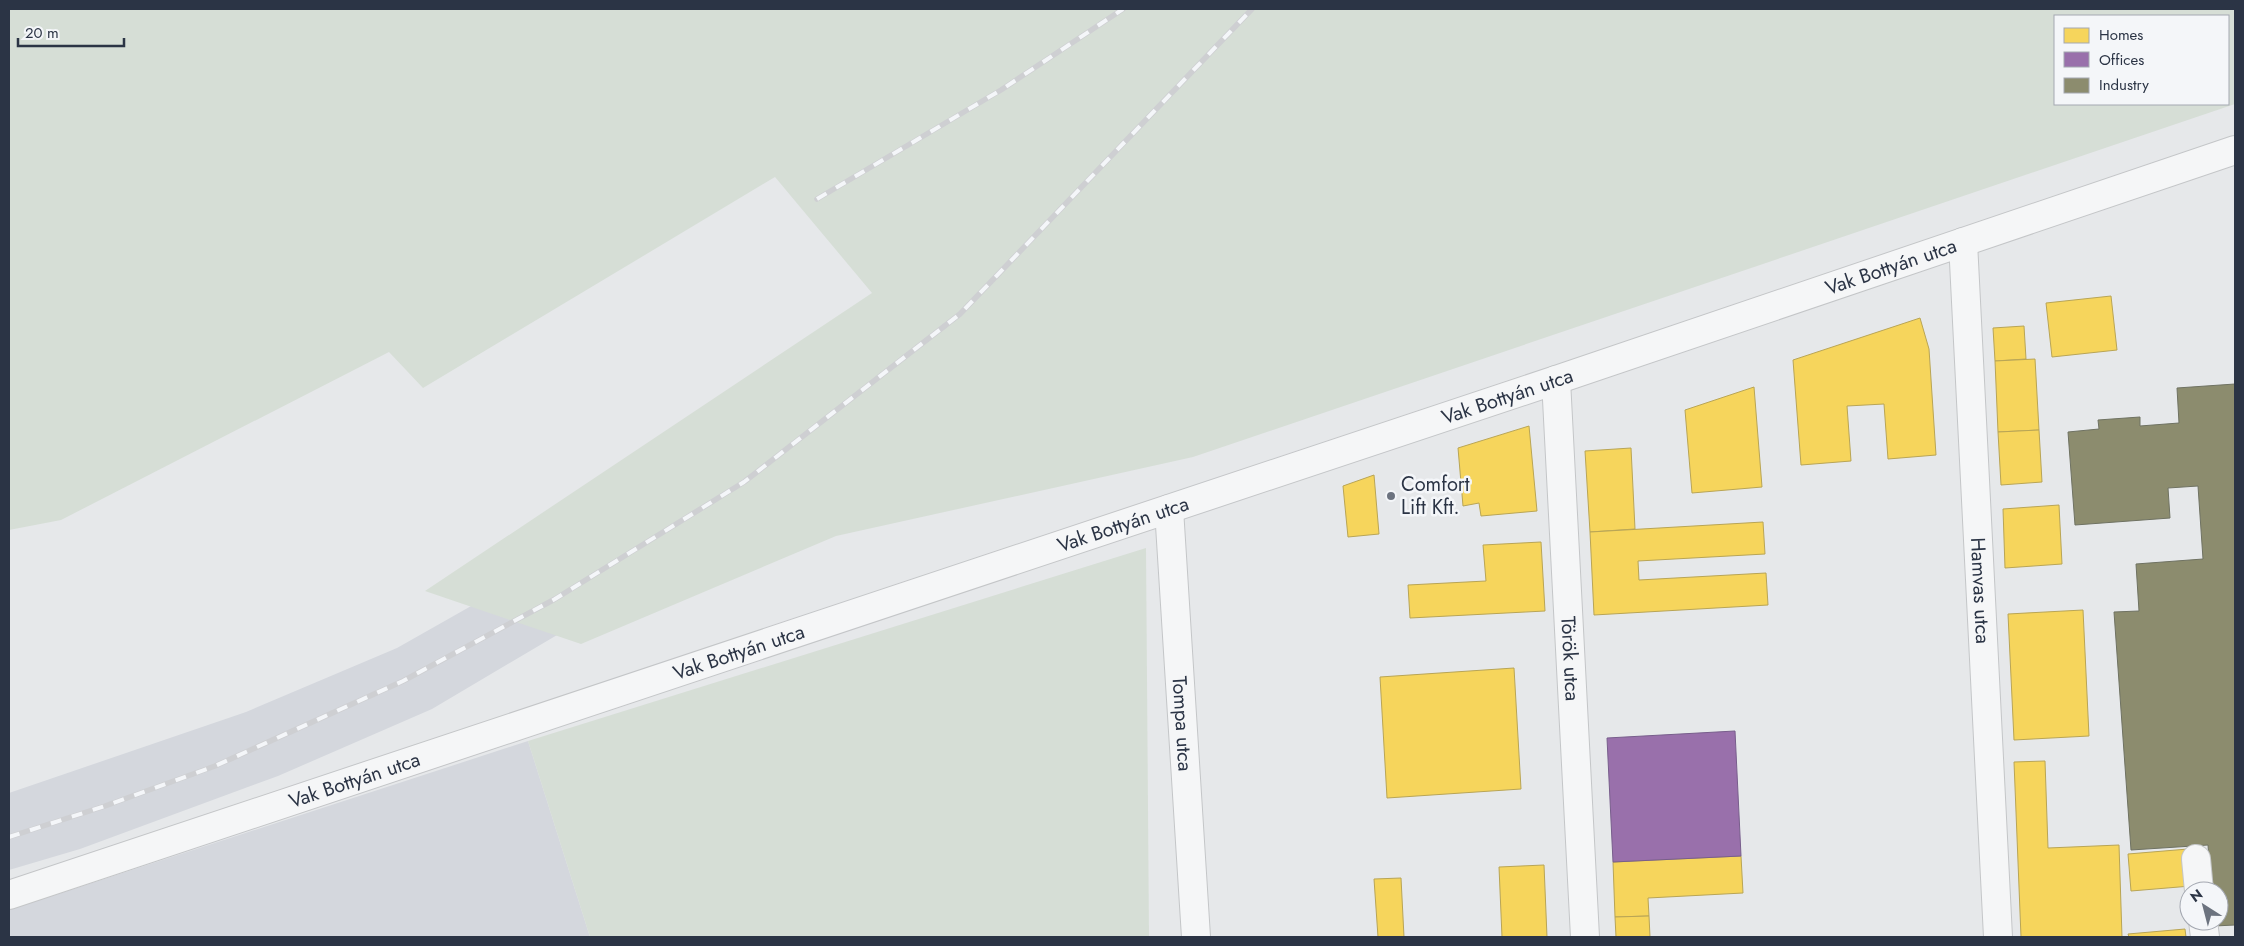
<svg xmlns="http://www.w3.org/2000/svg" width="2244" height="946" font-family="Jost,sans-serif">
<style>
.built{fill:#d4d7dd}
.green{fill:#d6ded6;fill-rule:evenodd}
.homes{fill:#f6d55c;stroke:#b9a555}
.offices{fill:#9970ab;stroke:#785e8c}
.industry{fill:#8c8c6e;stroke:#6f7262}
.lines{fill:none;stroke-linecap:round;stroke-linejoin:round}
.minor-casing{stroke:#c4c6c8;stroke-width:30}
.minor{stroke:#f5f6f7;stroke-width:28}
.rail-casing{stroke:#cecfd2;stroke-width:5.5}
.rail{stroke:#f4f6f9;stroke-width:4;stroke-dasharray:11;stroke-linecap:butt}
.poi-dot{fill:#6c737f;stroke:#f4f6f9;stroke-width:2}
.labels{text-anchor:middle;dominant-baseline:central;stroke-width:5;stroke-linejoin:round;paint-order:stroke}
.street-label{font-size:20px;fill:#2b3445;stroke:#f4f6f9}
.poi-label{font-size:20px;fill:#2b3445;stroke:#f4f6f9;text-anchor:start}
</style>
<rect width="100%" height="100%" fill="#e6e8ea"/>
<g class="built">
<path d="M565,553L596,612L432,709L278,776L80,849L9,870V793L246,712L397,648Z"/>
<path d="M528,741L590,937H9V910Z"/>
</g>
<g class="green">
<path d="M9,9H2235V104L1193,457L836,536L581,644L425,591L872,293L775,177L423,388L389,352L61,520L9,530ZM2055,16H2228V104H2055Z"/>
<path d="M1146,548L1149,937H590L528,741Z"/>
</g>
<g class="homes">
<path d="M2111,296L2117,350L2052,357L2046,303Z"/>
<path d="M1920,318L1929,349L1936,455L1888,459L1884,404L1847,406L1851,461L1801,465L1793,360Z"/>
<path d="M2024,326L2026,359L1995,361L1993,328Z"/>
<path d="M2035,359L2039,430L1998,432L1995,361Z"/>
<path d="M1754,387L1762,487L1692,493L1685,410Z"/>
<path d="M1529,426L1537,511L1481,516L1479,503L1463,506L1458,448Z"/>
<path d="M2039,430L2042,482L2001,485L1998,432Z"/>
<path d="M1631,448L1635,529L1590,532L1585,451Z"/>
<path d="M1374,475L1379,534L1348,537L1343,486Z"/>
<path d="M2059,505L2062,564L2005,568L2003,509Z"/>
<path d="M1763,522L1765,554L1638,561L1639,580L1766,573L1768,605L1594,615L1590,532Z"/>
<path d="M1541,542L1545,611L1410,618L1408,585L1486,581L1483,545Z"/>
<path d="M2083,610L2089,736L2014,740L2008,614Z"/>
<path d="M1514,668L1521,789L1387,798L1380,677Z"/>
<path d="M2045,761L2048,848L2119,845L2122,937H2021L2014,762Z"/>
<path d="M2188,849L2191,886L2131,891L2128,854Z"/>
<path d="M1741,856L1743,893L1648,898L1649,916L1615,917L1613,862Z"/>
<path d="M1544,865L1547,937H1502L1499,867Z"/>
<path d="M1401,878L1404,937H1378L1374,879Z"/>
<path d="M1649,916L1650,937H1616L1615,917Z"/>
<path d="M2185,929L2186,937H2129L2128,934Z"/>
</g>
<path class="offices" d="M1735,731L1741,856L1613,862L1607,738Z"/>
<path class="industry" d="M2235,384V925L2214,926L2213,921H2219V891H2211L2208,845L2131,850L2114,612L2139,611L2136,564L2203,559L2198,486L2168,488L2170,518L2075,525L2068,432L2099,429L2098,420L2140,417V426L2179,423L2177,388Z"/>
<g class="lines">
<defs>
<g id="minor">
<path id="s1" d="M1963,242L1998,937"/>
<path id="s2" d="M1556,380L1585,937"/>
<path id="s3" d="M1169,509L1196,937"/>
<path d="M2196,859L2199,891"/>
<path id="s4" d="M9,895L1556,380L2235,150"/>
<path d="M2203,921L2205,937"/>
</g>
</defs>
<use href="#minor" class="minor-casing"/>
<use href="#minor" class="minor"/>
<defs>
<g id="rail">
<path d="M817,199L1001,90L1123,9"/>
<path d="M9,837L105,806L215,766L403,681L555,599L744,482L960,314L1252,9"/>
</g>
</defs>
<use href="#rail" class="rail-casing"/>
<use href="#rail" class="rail"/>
</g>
<circle class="poi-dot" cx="1391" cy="496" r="5"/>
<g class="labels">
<g class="street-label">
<text stroke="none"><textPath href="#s4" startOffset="1984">Vak Bottyán utca</textPath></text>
<text stroke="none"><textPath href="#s4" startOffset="1579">Vak Bottyán utca</textPath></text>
<text stroke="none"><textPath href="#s4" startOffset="1174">Vak Bottyán utca</textPath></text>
<text stroke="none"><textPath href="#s1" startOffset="349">Hamvas utca</textPath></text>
<text stroke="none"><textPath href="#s4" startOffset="769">Vak Bottyán utca</textPath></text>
<text stroke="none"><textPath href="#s2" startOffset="279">Török utca</textPath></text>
<text stroke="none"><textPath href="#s3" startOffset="215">Tompa utca</textPath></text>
<text stroke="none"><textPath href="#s4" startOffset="364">Vak Bottyán utca</textPath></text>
</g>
<g class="poi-label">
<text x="1401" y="484">Comfort<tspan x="1401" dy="23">Lift Kft.</tspan></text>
</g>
</g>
<rect width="2244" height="946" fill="none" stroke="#2b3445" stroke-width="20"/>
<rect x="2054" y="15" width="175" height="90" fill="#f4f6f9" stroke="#a4a8b1"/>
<rect x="2064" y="28" width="25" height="15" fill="#f6d55c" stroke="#a4a8b1"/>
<text x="2099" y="40" font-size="15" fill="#2b3445">Homes</text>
<rect x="2064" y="52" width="25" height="15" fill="#9970ab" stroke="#a4a8b1"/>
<text x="2099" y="65" font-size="15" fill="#2b3445">Offices</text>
<rect x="2064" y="78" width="25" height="15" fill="#8c8c6e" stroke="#a4a8b1"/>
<text x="2099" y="90" font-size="15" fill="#2b3445">Industry</text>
<g transform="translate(2204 906) rotate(324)"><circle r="24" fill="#f4f6f9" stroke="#a4a8b1"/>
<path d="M0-4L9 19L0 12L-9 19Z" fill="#6c737f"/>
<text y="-8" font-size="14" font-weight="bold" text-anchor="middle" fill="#2b3445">N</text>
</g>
<path d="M18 38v8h106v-8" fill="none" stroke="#2b3445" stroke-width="2.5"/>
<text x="25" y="38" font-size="15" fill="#2b3445" stroke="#f4f6f9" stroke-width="4" paint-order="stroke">20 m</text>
</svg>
